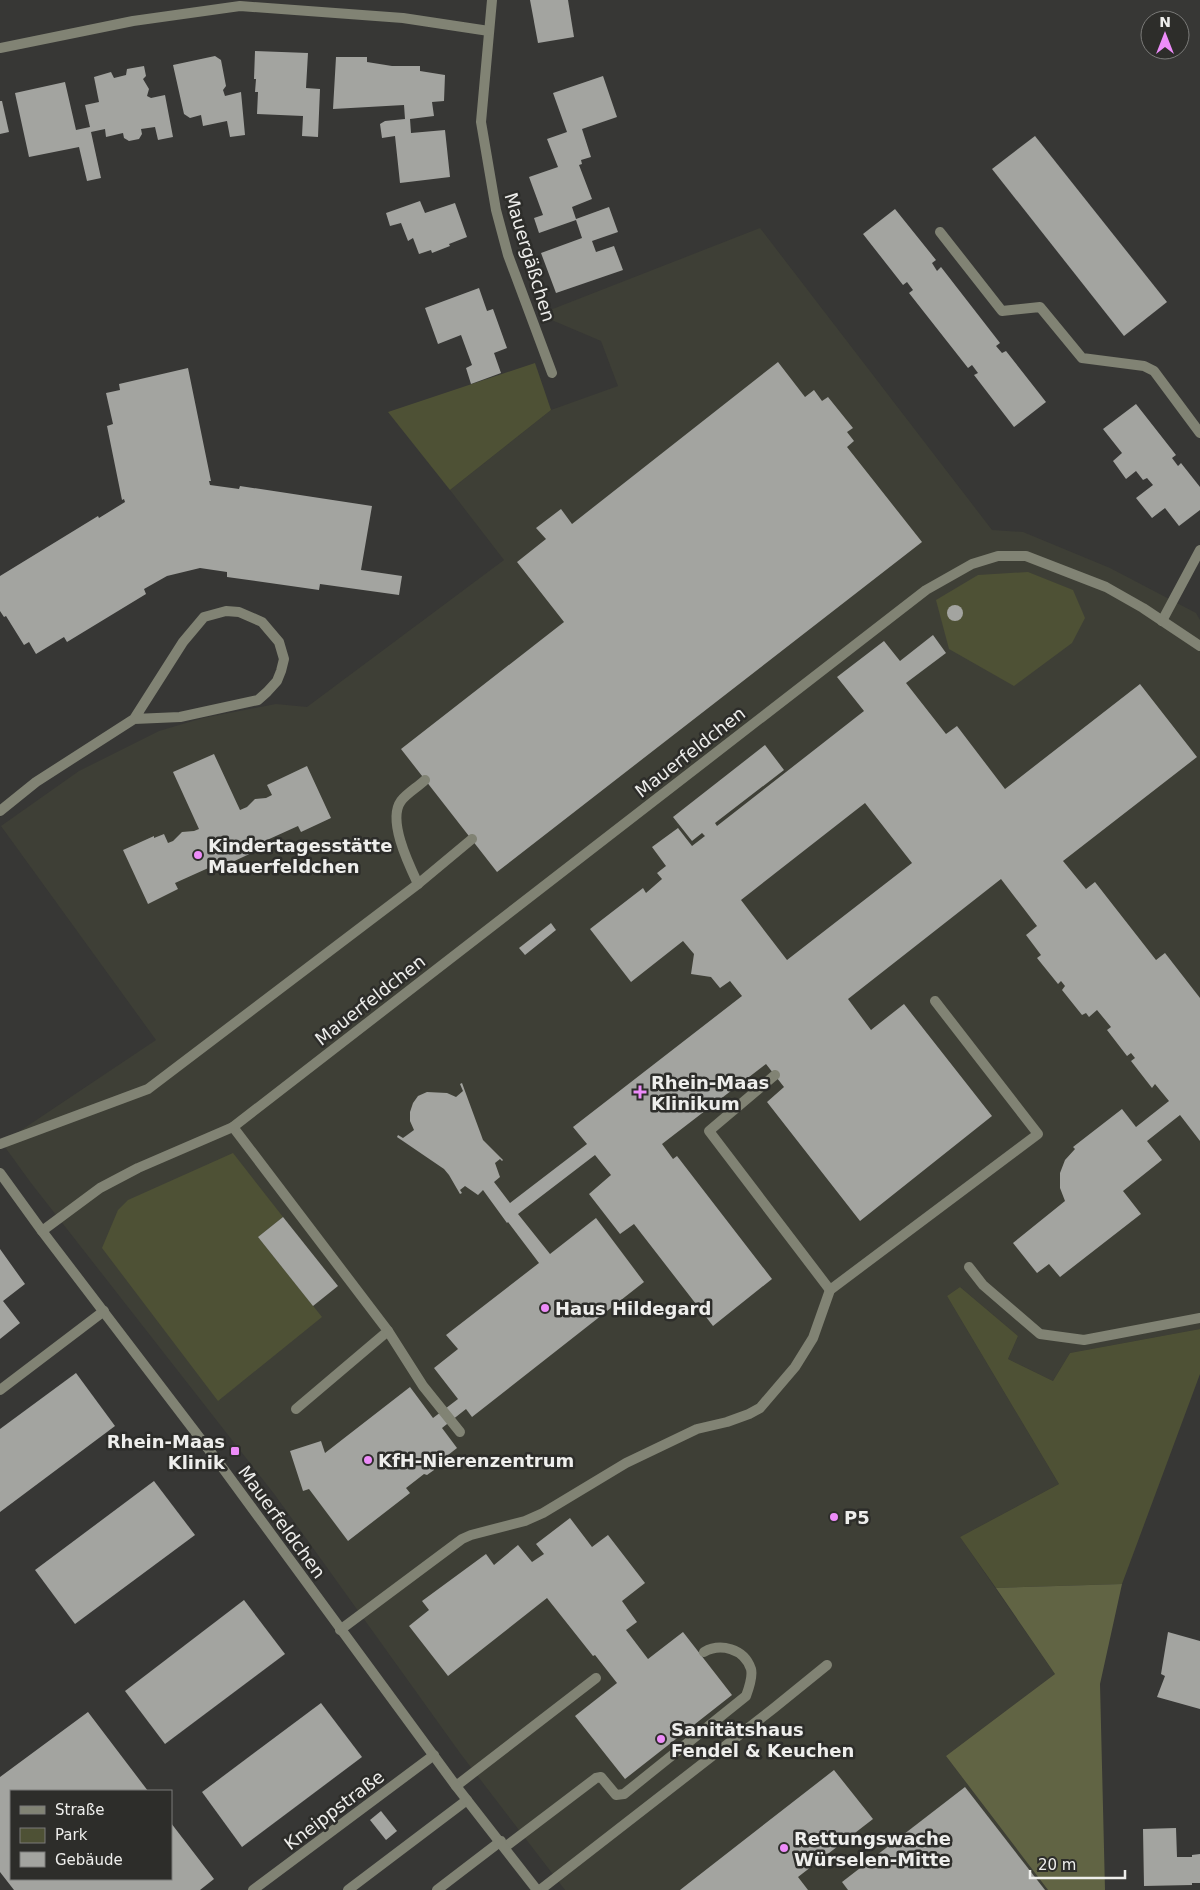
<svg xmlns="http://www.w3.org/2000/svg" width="1200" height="1890" font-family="'DejaVu Sans',sans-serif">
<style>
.built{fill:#3e3f36}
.green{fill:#4e5135}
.forest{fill:#616444}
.building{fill:#a3a4a0;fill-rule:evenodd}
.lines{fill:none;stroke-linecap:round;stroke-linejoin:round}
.service{stroke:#818374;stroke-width:10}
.minor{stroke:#818374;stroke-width:10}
.poi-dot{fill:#ed8cf9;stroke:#2d2d2a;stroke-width:2}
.labels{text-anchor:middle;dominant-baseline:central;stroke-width:5;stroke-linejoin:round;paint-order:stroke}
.street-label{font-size:18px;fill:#eeeeec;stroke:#2d2d2a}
.poi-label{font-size:18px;font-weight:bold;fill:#eeeeec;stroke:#2d2d2a;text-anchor:start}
</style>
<rect width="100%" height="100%" fill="#373735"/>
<path class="built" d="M760,228L992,530L1023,532L1110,568L1196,613L1200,620V1329L1070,1353L1053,1381L1008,1359L1018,1336L960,1287L947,1296L1059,1484L960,1537L1055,1674L946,1756L1048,1890H565L460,1753L275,1495L31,1183L2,1143L156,1040L1,826L79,771L159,731L203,718L276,704L307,707L504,560L450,490L551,410L618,386L601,341L547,318L545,312Z"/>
<g class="green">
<path d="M535,363L551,410L450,490L388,412Z"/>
<path d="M1028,572L1073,590L1085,618L1072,643L1014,686L949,649L936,600L978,575Z"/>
<path d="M233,1153L283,1217L258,1237L322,1317L218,1401L102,1248L118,1210L128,1200Z"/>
<path d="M960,1287L1018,1336L1008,1359L1053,1381L1070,1353L1200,1329V1374L1122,1584L996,1588L960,1537L1059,1484L947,1296Z"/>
</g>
<path class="forest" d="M1122,1584L1100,1684L1105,1890H1048L946,1756L1055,1674L996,1588Z"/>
<g class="building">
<path d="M530,0H568L574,37L538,43Z"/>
<path d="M255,51L308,53L306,88L320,89L318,137L302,136L303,116L257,114L258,92H255L256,79H254Z"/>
<path d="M215,56L221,60L226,86L223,90L225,96L241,92L245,135L230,137L227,121L203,126L201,115L190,118L184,114L173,65Z"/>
<path d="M336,57H367V62L392,66H420V71L445,75L444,101L432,102L434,116L410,119L411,133L445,130L450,177L400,183L395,136L382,138L380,124L385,121L405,119L404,105L333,109Z"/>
<path d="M144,66L146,76L143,79L149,89L147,96L151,98L165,95L173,137L158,140L155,127L141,129L142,134L139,139L129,141L124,138L123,133L106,137L105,129L91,132L101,178L87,181L79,147L29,157L15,93L65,82L76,130L90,127L85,105L99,102L94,77L111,72L114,78L126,75L127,69Z"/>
<path d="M603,76L617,117L582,129L591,157L581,160L582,164L579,165L592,199L572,207L576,219L609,207L618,232L592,241L596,252L614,246L623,270L556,293L541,253L582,238L576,220L539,233L534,218L543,215L529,177L558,167L547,139L567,132L553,93Z"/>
<path d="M0,101H2L9,132L0,134Z"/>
<path d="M1035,136L1167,302L1124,336L992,169Z"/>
<path d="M420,201L425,213L455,203L467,237L449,244L450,246L432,253L431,250L419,254L413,238L408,241L401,223L390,226L386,213Z"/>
<path d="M895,209L936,260L932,263L937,271L941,267L1000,343L996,346L1002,353L1006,351L1046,402L1014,427L974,375L978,373L972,365L968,368L909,293L913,290L907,282L903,285L863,234Z"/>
<path d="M479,288L487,311L493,309L507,348L494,353L501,373L471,384L466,368L472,365L461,335L438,344L425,308Z"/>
<path d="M778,362L805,397L814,390L822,401L828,397L853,428L847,432L854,441L847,447L922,542L497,872L401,749L564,622L517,562L546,539L536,528L561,509L572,524Z"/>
<path d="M188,368L211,481H209L210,485L239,489L240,486L372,506L361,570L402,576L399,595L320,584L319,590L227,577V572L200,568L167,576L144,589L146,594L67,642L64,637L36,654L29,642L24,645L6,616L4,617L0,611V576L98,516L99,518L125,502L124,499L122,500L107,426L113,424L106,393L120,390L119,384Z"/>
<path d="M1136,404L1176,455L1172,458L1178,466L1181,463L1200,487V510L1179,526L1165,508L1152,518L1136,498L1153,485L1147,478L1143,480L1136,471L1126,479L1113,461L1122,453L1103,429Z"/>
<circle cx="955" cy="613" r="8"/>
<path d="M933,635L946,653L906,683L946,734L957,726L1005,789L1140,684L1197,757L1063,861L1086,889L1095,882L1156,960L1165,953L1200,998V1141L1180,1115L1147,1141L1162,1160L1123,1191L1141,1214L1060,1277L1049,1264L1037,1273L1013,1243L1065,1201L1060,1188V1173L1065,1160L1075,1149L1073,1147L1122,1109L1136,1127L1169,1101L1155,1084L1152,1088L1131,1061L1135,1058L1131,1053L1127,1056L1107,1030L1111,1027L1097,1010L1089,1017L1086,1013L1082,1015L1062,990L1065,986L1061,981L1058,984L1037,958L1041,955L1026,935L1037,926L1001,879L848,999L871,1030L904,1004L992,1116L860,1221L767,1102L784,1087L766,1064L662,1144L673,1159L677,1156L772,1279L713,1326L634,1224L620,1234L589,1194L611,1175L595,1155L518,1214L550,1254L596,1218L644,1282L472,1417L466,1409L442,1428L457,1448L434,1466V1470L427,1475L424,1474L406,1488L410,1493L348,1541L309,1489L303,1491L290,1451L321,1441L325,1453L410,1387L433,1418L458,1399L434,1368L458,1349L446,1335L539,1263L508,1222L507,1223L483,1190L478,1195L465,1186L460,1190L462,1193L460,1194L449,1175L444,1169L397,1137L398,1135L403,1138L414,1130L410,1121V1112L413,1103L418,1096L427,1092L447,1093L456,1097L463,1091L460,1084L462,1083L483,1140L503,1160L502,1161L500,1159L495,1163L500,1177L494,1182L510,1203L587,1144L573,1127L742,996L730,981L720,988L711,977L691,974L694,954L683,941L631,982L590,929L643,888L646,893L662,879L657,873L666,866L652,847L678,828L692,846L705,836L702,833L692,841L673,817L765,745L784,770L715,823L717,826L864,711L837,677L884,641L900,661ZM865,803L912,863L787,960L741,900Z"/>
<path d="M214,754L240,810L247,807L255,799L266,798L272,795L267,785L307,766L331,818L301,832L298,826L256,845L258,850L217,869L215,865L175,883L178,889L148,904L123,850L154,836V838L164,834L168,843L173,841L182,832L194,831L199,829L173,772Z"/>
<path d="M551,923L556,930L525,955L519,948Z"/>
<path d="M283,1217L338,1286L313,1306L258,1237Z"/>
<path d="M0,1249L25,1284L3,1301L20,1323L0,1339Z"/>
<path d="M76,1373L115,1426L0,1512V1429Z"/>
<path d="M154,1481L195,1535L75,1624L35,1570Z"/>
<path d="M570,1518L592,1547L608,1535L645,1583L622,1601L637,1622L626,1630L648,1659L683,1632L732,1695L625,1779L575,1716L617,1683L595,1655L593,1656L547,1598L448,1676L409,1626L429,1610L422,1601L486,1554L494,1565L518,1545L532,1562L544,1554L536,1544Z"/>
<path d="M244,1600L285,1654L165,1744L125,1691Z"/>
<path d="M1168,1632L1200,1641V1709L1157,1697L1165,1676L1161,1674Z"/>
<path d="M321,1703L362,1757L242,1847L202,1792Z"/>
<path d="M88,1712L148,1791H11V1879H171V1823L214,1879L200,1890H14L0,1872V1777Z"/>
<path d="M834,1770L873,1819L798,1877L808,1890H680Z"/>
<path d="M965,1787L1045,1890H848L842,1882Z"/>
<path d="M381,1811L397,1831L386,1840L370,1820Z"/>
<path d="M1176,1828L1177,1857H1192V1855L1200,1854V1883H1192V1885L1144,1886L1143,1829Z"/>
</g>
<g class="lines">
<g class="service">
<path d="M940,232L1002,311L1040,307L1082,358L1144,366L1154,371L1200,433"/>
<path d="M1162,621L1200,550"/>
<path d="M0,811L36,782L134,719L183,642L204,617L226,611L239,612L262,622L279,642L284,659L281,671L277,681L267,692L258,700L180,717L134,719"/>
<path d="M418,884C409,865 387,820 401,801C407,793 418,787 425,780"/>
<path d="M775,1075L709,1131L830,1290"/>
<path d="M233,1127L388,1331L296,1409"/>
<path d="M0,1144L148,1089L418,884L472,839"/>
<path d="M969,1267L983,1285L1040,1334L1084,1340L1200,1318"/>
<path d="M388,1331L423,1386L460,1432"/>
<path d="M340,1630L462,1539L471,1535L525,1521L543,1513L626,1463L697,1429L727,1422L749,1414L760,1408L795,1367L813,1338L830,1290L1038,1134L935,1001"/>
<path d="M456,1786L596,1678"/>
<path d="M505,1847L596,1778L601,1777L616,1795L624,1794L746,1696C749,1688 753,1677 751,1669C744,1648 720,1643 704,1652"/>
<path d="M253,1890L434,1755"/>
<path d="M348,1890L467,1800"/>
<path d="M437,1890L501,1841"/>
<path d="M540,1890L774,1708L827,1665"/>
</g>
<g class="minor">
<path d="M492,0L481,122L496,210L508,255L552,373"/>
<path d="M0,48L133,21L240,6L403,18L489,31"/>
<path d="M0,1173L42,1231L219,1463L456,1786L537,1890"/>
<path d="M42,1231L100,1188L138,1168L233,1127L926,590L972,564L998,556H1026L1106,587L1143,608L1200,646"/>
<path d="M0,1390L104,1311"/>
</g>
</g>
<g class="poi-dot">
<circle cx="198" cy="855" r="5"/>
<path d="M637.5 1084.5h5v5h5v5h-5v5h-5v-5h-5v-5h5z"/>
<circle cx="545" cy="1308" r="5"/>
<rect x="230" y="1446" width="10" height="10" rx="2.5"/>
<circle cx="368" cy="1460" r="5"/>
<circle cx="834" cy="1517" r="5"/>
<circle cx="661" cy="1739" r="5"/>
<circle cx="784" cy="1848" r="5"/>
</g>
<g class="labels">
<g class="street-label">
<text transform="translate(530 257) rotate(73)">Mauergäßchen</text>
<text transform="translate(690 752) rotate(-38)">Mauerfeldchen</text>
<text transform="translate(370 1000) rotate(-38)">Mauerfeldchen</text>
<text transform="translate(282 1522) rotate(54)">Mauerfeldchen</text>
<text transform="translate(334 1810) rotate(-37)">Kneippstraße</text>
</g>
<g class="poi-label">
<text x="208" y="845">Kindertagesstätte<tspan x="208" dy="21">Mauerfeldchen</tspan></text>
<text x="651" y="1082">Rhein-Maas<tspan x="651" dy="21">Klinikum</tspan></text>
<text x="555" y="1308">Haus Hildegard</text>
<text x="225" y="1441" text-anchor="end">Rhein-Maas<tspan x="225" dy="21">Klinik</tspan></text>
<text x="378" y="1460">KfH-Nierenzentrum</text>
<text x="844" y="1517">P5</text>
<text x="671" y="1729">Sanitätshaus<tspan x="671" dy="21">Fendel &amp; Keuchen</tspan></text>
<text x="794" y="1838">Rettungswache<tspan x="794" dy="21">Würselen-Mitte</tspan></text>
</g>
</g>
<rect x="10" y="1790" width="162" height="90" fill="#2d2d2a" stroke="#7a7a78"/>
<rect x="20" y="1806" width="25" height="8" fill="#818374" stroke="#7a7a78"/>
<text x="55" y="1815" font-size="15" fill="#eeeeec">Straße</text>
<rect x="20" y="1828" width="25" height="15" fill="#4e5135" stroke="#7a7a78"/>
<text x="55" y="1840" font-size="15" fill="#eeeeec">Park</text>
<rect x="20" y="1852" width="25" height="15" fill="#a3a4a0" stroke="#7a7a78"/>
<text x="55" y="1865" font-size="15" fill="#eeeeec">Gebäude</text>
<g transform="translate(1165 35)"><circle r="24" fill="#2d2d2a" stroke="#7a7a78"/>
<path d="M0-4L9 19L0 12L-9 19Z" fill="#ed8cf9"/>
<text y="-8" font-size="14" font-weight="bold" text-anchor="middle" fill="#eeeeec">N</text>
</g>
<path d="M1030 1870v8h95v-8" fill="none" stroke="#eeeeec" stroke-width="2.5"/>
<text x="1038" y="1870" font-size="15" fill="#eeeeec" stroke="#2d2d2a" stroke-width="4" paint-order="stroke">20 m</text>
</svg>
